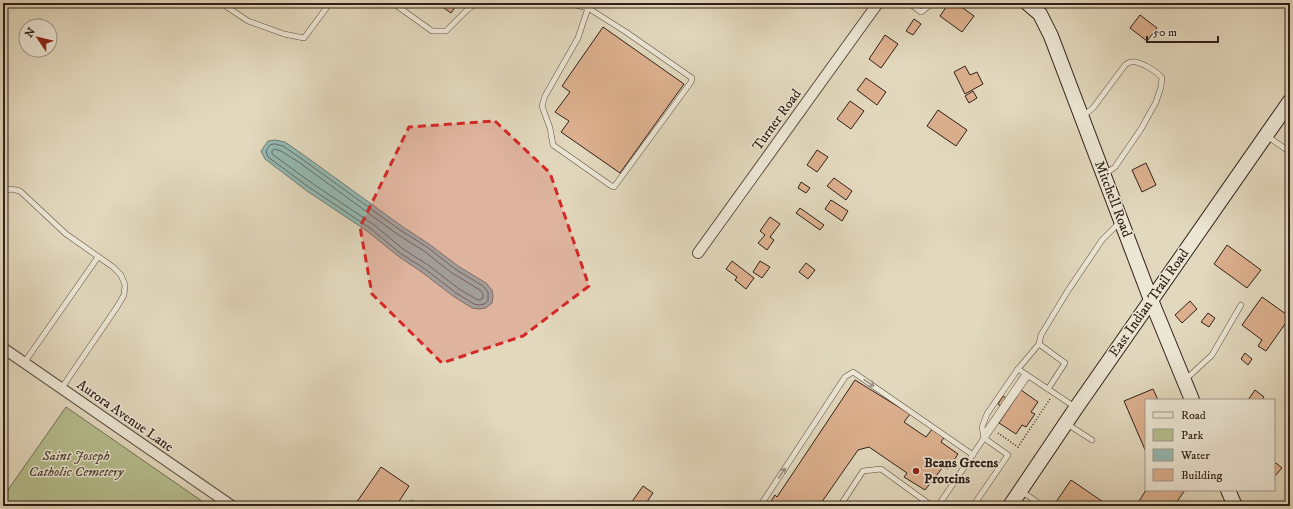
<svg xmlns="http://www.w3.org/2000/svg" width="1293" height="509" font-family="'IM FELL DW Pica',serif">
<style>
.green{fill:#b5be8f;stroke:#726f54}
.water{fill:#95b9b3;stroke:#6d7c75}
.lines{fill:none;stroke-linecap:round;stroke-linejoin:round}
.shore{stroke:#626c66;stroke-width:1}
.building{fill:#dcb08e;stroke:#302018}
.lane-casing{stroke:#5c4e41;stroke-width:6}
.street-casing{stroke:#5c4e41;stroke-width:12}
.secondary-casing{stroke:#302018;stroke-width:16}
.path{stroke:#302018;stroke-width:1.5;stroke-dasharray:1 2;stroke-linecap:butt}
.lane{stroke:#ece6d4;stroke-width:5}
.street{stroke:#ece6d4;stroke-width:10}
.secondary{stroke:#ece6d4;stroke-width:14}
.oneway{stroke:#978d7f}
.marked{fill:#d62828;fill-opacity:0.2;stroke:#d62828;stroke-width:3;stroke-dasharray:8 5;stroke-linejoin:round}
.poi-dot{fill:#8f2418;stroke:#ece6d4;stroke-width:1.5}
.labels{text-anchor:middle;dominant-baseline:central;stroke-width:3;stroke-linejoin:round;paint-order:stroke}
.street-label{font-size:14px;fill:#302018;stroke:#ece6d4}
.park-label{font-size:14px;font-style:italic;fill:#514836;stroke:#ece6d4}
.poi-label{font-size:14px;font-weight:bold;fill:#302018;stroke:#ece6d4;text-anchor:start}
</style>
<rect width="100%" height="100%" fill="#e2d8bd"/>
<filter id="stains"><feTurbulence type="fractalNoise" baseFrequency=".005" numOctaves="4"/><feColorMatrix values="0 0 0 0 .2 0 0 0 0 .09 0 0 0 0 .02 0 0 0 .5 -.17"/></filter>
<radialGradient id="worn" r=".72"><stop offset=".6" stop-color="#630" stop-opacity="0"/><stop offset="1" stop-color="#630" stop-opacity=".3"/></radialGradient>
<path class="green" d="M66,407L209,506H3V497Z"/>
<path class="water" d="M275,140L285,142L305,156L403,227L429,244L458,266L486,283L492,290L493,296L492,303L486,308L479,309L472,308L453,296L423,273L398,256L367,231L307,191L265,159L261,151L268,141Z"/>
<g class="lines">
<g class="shore">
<path d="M275,144L283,146L302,159L400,230L427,247L455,269L483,286L488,292V301L484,304L479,305L474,304L456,293L425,269L400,253L370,228L310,188L268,157L266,151L270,145Z"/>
<path d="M275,149L281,151L300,163L397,234L424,251L452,273L480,290L483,294V298L479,300L476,299L459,289L428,265L403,249L373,224L313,184L272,154V151Z"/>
</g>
</g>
<g class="building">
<path d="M437,3H458L451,13Z"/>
<path d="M949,3H956L974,16L962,32L940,16Z"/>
<path d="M1140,15L1157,28L1147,41L1130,28Z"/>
<path d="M914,19L921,24L913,35L906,31Z"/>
<path d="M603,27L684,84L620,173L561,132L569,121L555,112L570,92L562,86Z"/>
<path d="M885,35L898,44L881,68L869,59Z"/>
<path d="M965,66L970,75L977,72L983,84L965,94L954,72Z"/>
<path d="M866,78L886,92L877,105L857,90Z"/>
<path d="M973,91L977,98L969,103L965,96Z"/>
<path d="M850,101L864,111L851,129L837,119Z"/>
<path d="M938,110L967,130L956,146L927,126Z"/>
<path d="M817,150L828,157L817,172L807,165Z"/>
<path d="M1146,163L1156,185L1142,192L1132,170Z"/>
<path d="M834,178L852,191L846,200L827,186Z"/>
<path d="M801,182L810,188L806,193L798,188Z"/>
<path d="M831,200L848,211L842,221L825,209Z"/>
<path d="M800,208L824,225L820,230L796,213Z"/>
<path d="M770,217L780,224L770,237L774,240L767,250L758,243L765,235L760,231Z"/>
<path d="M1227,245L1261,270L1247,288L1214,264Z"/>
<path d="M732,261L754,278L746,289L735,280L737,277L726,269Z"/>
<path d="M760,261L770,267L762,278L753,272Z"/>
<path d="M806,263L815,270L808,279L799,272Z"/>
<path d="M1262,297L1290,317L1266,351L1258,346L1262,340L1242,325Z"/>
<path d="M1190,301L1197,309L1182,323L1175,315Z"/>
<path d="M1208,313L1215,318L1209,327L1201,322Z"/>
<path d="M1245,353L1252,359L1248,365L1241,359Z"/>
<path d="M855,380L910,414L904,422L926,437L933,428L945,436L941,442L958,454L948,469L943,467L925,490L904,477L907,473L869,447L858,450L819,506H775L770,503L775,495L777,497Z"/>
<path d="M1153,389L1158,400H1146V452L1124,401Z"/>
<path d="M1021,390L1038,402L1031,412L1035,414L1026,427L1022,425L1016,434L999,423Z"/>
<path d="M1255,390L1264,397L1262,400H1248Z"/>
<path d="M1003,396L1012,403L1007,411L998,404Z"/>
<path d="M1276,463L1282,468L1274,477V464Z"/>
<path d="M381,467L409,486L396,506H354Z"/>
<path d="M1071,480L1109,506H1055L1054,505Z"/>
<path d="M643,486L653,493L644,506H636L631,503Z"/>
<path d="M1146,490H1185L1174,506H1136Z"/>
</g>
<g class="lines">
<defs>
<g id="lane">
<path d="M221,3L248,21L284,34L304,38L330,3"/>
<path d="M393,3L432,31H446L468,9L478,3"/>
<path d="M567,3L588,8L592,3"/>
<path d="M909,3L921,12L933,3"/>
<path d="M588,8L626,32L692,78L691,82L614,187L610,185L553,145L550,128L542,106L545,96L578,38Z"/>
<path d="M1083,116L1093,108L1125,65C1127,64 1129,62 1131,62C1139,60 1158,72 1162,78L1161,87L1156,102L1141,129L1115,167L1105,174"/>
<path d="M1267,136L1290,152"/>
<path d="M3,191L11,189L20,191L66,234L113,267L121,275L125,285L124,295L117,307L61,389"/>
<path d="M1039,344L1041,335L1067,292L1102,240L1120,222"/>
<path d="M24,363L98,257"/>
<path d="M1018,369L1039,344L1065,363L1048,389"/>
<path d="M1185,380L1212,355L1241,305"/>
<path d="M1067,424L1092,440"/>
<path d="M984,434L1025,374"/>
<path d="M985,438L1028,376"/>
<path d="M1021,491L1043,506"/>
<path d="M410,506L412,503L416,506"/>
<path d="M760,506L845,377L853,372L973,455"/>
<path d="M840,506L863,471L881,469L932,506"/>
<path d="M938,506L984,438"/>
<path d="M973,506L1008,455L984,438L982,427L987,414L1018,369L1075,407"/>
</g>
<g id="street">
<path d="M698,253L878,3"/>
<path d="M3,348L232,506"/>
</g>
<g id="secondary">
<path d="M1027,3L1040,14L1051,36L1151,300L1192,400"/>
<path d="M1228,490L1235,506"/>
<path d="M1010,506L1076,408L1290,101"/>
</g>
</defs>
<use href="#lane" class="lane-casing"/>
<use href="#street" class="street-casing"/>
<use href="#secondary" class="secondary-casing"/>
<path class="path" d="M998,433L1018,447L1050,399H1049"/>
<use href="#lane" class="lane"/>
<use href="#street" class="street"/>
<use href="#secondary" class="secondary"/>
</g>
<defs><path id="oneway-shaft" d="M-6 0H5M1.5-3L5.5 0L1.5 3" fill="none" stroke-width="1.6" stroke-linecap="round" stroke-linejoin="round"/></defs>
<g class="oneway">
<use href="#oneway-shaft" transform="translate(869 383) rotate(34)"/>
<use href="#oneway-shaft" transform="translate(782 473) rotate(-57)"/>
</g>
<path class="marked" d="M495,121L550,173L589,286L523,336L442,363L372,294L360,227L409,127Z"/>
<circle class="poi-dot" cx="916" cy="471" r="4"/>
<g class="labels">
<g class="street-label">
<text transform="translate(777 120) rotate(-54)">Turner Road</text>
<text transform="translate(1113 199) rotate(69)">Mitchell Road</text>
<text transform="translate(1149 303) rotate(-55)">East Indian Trail Road</text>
<text transform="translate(125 416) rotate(35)">Aurora Avenue Lane</text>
</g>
<g class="park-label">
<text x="76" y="456">Saint Joseph<tspan x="76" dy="16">Catholic Cemetery</tspan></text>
</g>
<g class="poi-label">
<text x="924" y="463">Beans Greens<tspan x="924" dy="16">Proteins</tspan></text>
</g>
</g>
<rect width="1293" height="509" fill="none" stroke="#e2d8bd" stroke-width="16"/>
<rect x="4" y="4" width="1285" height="501" fill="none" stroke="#302018" stroke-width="2"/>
<rect x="8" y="8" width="1277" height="493" fill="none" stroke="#302018"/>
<rect x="1145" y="399" width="130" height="92" fill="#ece6d4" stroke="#a19789"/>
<rect x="1153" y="412" width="20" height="6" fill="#ece6d4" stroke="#a19789"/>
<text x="1181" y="419" font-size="12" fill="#302018">Road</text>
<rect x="1153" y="429" width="20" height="12" fill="#b5be8f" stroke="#a19789"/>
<text x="1181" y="439" font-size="12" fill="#302018">Park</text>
<rect x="1153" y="449" width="20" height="12" fill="#95b9b3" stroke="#a19789"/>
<text x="1181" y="459" font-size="12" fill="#302018">Water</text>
<rect x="1153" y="469" width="20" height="12" fill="#dcb08e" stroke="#a19789"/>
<text x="1181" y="479" font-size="12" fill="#302018">Building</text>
<g transform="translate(38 38) rotate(305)"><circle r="19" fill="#ece6d4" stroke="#a19789"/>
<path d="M0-3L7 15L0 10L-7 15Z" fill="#8f2418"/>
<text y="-6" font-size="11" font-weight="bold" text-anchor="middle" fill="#302018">N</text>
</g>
<path d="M1147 36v6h71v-6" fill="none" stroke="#302018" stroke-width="2"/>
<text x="1153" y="36" font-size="12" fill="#302018" stroke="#ece6d4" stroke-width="3" paint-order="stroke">50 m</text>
<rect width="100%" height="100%" filter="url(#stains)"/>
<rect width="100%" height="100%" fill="url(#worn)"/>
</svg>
